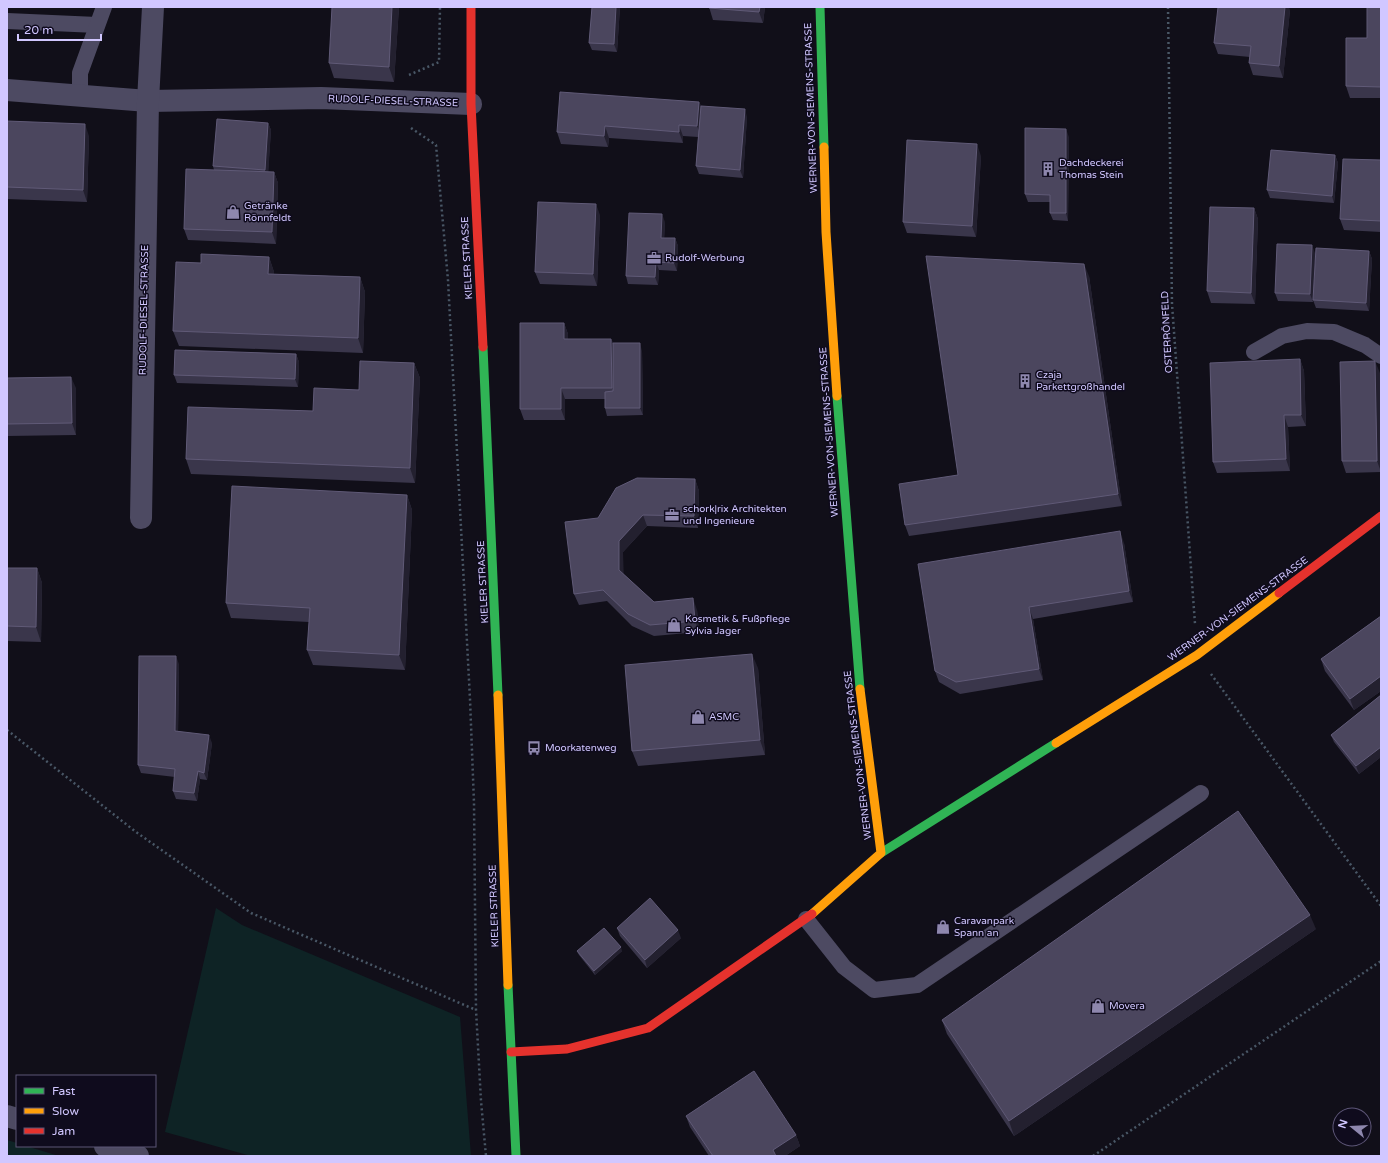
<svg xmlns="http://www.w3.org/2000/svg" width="1388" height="1163" font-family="'Varela Round',sans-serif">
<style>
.green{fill:#0e2325}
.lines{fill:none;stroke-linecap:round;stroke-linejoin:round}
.path{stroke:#495766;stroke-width:2.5;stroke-dasharray:2 3;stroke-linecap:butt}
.lane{stroke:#4d4a62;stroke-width:16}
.street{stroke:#4d4a62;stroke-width:22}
.fast{stroke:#30b455;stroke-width:9}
.slow{stroke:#ff9f0a;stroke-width:9}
.jam{stroke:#e5322d;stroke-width:9}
.wall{fill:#3a364b}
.shaded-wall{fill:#23202f}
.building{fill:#4b465e;stroke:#605a77}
.labels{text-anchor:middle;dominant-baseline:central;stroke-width:3;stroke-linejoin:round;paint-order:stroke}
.street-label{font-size:10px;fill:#d1c7ff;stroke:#0f0b1d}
.poi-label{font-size:10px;fill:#d1c7ff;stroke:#0f0b1d;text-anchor:start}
</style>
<rect width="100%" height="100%" fill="#110f19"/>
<g class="green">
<path d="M216,908L242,925L460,1017L471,1156H251L165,1132Z"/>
<path d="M7,1140L17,1143V1146H26L59,1156H7Z"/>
</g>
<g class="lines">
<g class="path">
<path d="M1168,7L1172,304L1195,624"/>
<path d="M409,75L439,62L440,7"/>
<path d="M411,128L436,145L448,280L470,699L474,803L476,1010L481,1101L486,1156"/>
<path d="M1211,674L1381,906"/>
<path d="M7,730L136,832L251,913L476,1010"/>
<path d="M1093,1156L1381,961"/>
</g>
<g class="lane">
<path d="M7,21L97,25"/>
<path d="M80,96V73L104,7"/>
<path d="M1254,352L1282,336L1307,331L1334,332L1365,345L1381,356"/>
<path d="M806,919L844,967L874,990L917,985L1201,793"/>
</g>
<g class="street">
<path d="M7,90L148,101L321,98L471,104"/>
<path d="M141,518L148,101L153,7"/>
<path d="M7,1116L17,1119"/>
<path d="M105,1146L138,1156"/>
</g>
<g class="fast">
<path d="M820,7L824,147"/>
<path d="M483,347L498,695"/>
<path d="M837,396L860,689"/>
<path d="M881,853L1056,743"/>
<path d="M508,985L516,1156"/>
</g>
<g class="slow">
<path d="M824,147L826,232L837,396"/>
<path d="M498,695L508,985"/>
<path d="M1056,743L1197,655L1279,593"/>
<path d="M812,914L881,853L860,689"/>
</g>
<g class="jam">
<path d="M471,7V104L483,347"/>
<path d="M1279,593L1381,516"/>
<path d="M511,1052L567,1049L648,1028L812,914"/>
</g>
</g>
<g class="wall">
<path d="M399,7L394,82L334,78L329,63Z"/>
<path d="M620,7L617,52L592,50L589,43Z"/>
<path d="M709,7H765L763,23L713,20Z"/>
<path d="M1381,7V98H1350L1346,86Z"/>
<path d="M1290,10L1283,78L1253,75L1249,63L1250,57L1218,54L1214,43Z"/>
<path d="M699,102L701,106L747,117L743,178L699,174L696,166L698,137L683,136V143L609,138L608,147L561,144L557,132Z"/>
<path d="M7,121L89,136L87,202L7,199Z"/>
<path d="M268,123L271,130L268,172H274L278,183L276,244L188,240L184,229L214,170L213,166Z"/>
<path d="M1069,137L1068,221L1053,220L1050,213V202H1028L1025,194Z"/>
<path d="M1335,155L1338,163L1334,203L1270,198L1267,190Z"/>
<path d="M981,156L976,237L907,233L903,222Z"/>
<path d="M1381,160V232L1344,230L1340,219Z"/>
<path d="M1254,208L1258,219L1255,304L1211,303L1207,291Z"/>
<path d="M600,215L597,286L540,284L535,272Z"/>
<path d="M665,222L664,238H675L678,246L677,271L659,270L658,285L628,284L626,276Z"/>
<path d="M1369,251L1372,259L1369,311L1316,308L1313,300Z"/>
<path d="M1315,253L1313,302L1278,301L1275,293Z"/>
<path d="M269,257L274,272V274L360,277L365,292L363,353L179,346L173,331L201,263Z"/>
<path d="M1089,276L1122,506L909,536L905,525L958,475Z"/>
<path d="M564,323L568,334V339H611L613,343L642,351L643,415L607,416L605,408V399H565V420H524L520,409Z"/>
<path d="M296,354L299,362L298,387L177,383L174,375Z"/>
<path d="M1300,359L1304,371L1306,426L1288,427L1290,471L1217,473L1213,462Z"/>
<path d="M414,363L420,378L415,483L191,474L186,459L313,411Z"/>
<path d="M1380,373L1381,472L1346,473L1342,461Z"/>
<path d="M7,378L76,388V435L7,436Z"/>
<path d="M695,479L699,491L698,528L647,526L623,552V574L654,602L697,610L699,632L654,636L632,626L607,601L579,605L574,594L598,518Z"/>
<path d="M407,495L412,510L405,670L313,665L307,650L309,622L231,618L226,603Z"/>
<path d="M1124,543L1133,602L1033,619L1043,680L960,694L939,682L935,671Z"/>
<path d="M7,568H37L42,583L41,642L7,641Z"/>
<path d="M1381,616V691L1354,710L1325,671L1321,659Z"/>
<path d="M179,664L178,731L212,743L207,780L200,779L197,801L176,799L173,791L175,777L141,773L138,765Z"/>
<path d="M758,668L765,755L638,766L632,751Z"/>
<path d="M1381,695V757L1359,774L1334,742L1331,735Z"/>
<path d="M617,928L681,938L647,968L620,936Z"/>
<path d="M1316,929L1014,1136L947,1034L942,1020Z"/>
<path d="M577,951H622L595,975L579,955Z"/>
<path d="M686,1116L796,1135L800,1146L785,1156H709L690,1127Z"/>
</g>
<g class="shaded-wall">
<path d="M392,7H399L394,82L389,67Z"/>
<path d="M616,7H620L617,52L614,44Z"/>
<path d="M760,7H765L763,23L759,12Z"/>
<path d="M1285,7H1289L1290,10L1283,78L1279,66Z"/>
<path d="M699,102L704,114L702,138L697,126Z"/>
<path d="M745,109L747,117L743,178L740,170Z"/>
<path d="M268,123L271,130L268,178L265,170Z"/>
<path d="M85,124L89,136L87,202L83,190Z"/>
<path d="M679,125L683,136V143L679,132Z"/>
<path d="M605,126L609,138L608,147L604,136Z"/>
<path d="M1066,129L1069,137L1068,221L1066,213Z"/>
<path d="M977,144L981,156L976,237L972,226Z"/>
<path d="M1335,155L1338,163L1334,203L1332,196Z"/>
<path d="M274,172L278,183L276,244L272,232Z"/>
<path d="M596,204L600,215L597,286L593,274Z"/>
<path d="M1254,208L1258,219L1255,304L1251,293Z"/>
<path d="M662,214L665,222L664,245L661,238Z"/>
<path d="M675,238L678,246L677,271L674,263Z"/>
<path d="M1312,245L1315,253L1313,302L1310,294Z"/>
<path d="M1369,251L1372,259L1369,311L1366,303Z"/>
<path d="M269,257L274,272V288L268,274Z"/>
<path d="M656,262L659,270L658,285L655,277Z"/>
<path d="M1084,264L1089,276L1122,506L1118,494Z"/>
<path d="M360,277L365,292L363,353L358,338Z"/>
<path d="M564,323L568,334V351L564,339Z"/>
<path d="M611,339L615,351L616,399L612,388Z"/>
<path d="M640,343L642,351L643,415L640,408Z"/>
<path d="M296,354L299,362L298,387L295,379Z"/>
<path d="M1300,359L1304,371L1306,426L1301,415Z"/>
<path d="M1375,361L1380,373L1381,472L1377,461Z"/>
<path d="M414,363L420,378L415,483L410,468Z"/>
<path d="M71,377L76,388V435L72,423Z"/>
<path d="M561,388L565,399V420L561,409Z"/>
<path d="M1284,415L1288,427L1290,471L1286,459Z"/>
<path d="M7,478L8,481L7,512Z"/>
<path d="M695,479L699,491L698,528L694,516Z"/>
<path d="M407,495L412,510L405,670L399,655Z"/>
<path d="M643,515L647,526L623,552L624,582L619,570V541Z"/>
<path d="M1120,531L1124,543L1133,602L1129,591Z"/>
<path d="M37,568L42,583L41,642L36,627Z"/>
<path d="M693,598L697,610L699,632L695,621Z"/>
<path d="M1029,607L1033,619L1043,680L1039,669Z"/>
<path d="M752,654L758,668L765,755L760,740Z"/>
<path d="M176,656L179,664L178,739L175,731Z"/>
<path d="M1381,676V691L1354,710L1350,699Z"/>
<path d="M209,735L212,743L207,780L204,773Z"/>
<path d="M1381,747V757L1359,774L1356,766Z"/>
<path d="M198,771L200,779L197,801L194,793Z"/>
<path d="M1310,915L1316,929L1014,1136L1009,1121Z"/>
<path d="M678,930L681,938L647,968L645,960Z"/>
<path d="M621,947L622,951L595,975L594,971Z"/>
<path d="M796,1135L800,1146L785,1156H775L773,1150Z"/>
</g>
<g class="building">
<path d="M332,7H392L389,67L329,63Z"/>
<path d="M592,7H616L614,44L589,43Z"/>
<path d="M709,7H760L759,12L709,8Z"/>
<path d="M1218,7H1285L1279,66L1249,63L1251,46L1214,43Z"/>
<path d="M1367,7H1381V87L1346,86V38H1367Z"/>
<path d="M560,92L699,102L697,126L679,125V132L605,126L604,136L557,132Z"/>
<path d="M701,106L745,109L740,170L696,166Z"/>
<path d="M217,119L268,123L265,170L213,166Z"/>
<path d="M7,121L85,124L83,190L7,187Z"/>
<path d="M1025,128L1066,129V213H1050V195L1025,194Z"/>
<path d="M907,140L977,144L972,226L903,222Z"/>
<path d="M1271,150L1335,155L1332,196L1267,190Z"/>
<path d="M1343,159L1381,160V221L1340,219Z"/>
<path d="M186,169L274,172L272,232L184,229Z"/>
<path d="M538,202L596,204L593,274L535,272Z"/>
<path d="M1210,207L1254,208L1251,293L1207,291Z"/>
<path d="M629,213L662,214L661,238H675L674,263L656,262L655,277L626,276Z"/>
<path d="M1277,244L1312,245L1310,294L1275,293Z"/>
<path d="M1316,248L1369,251L1366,303L1313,300Z"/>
<path d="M201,254L269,257L268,274L360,277L358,338L173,331L176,262L201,263Z"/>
<path d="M926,256L1084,264L1118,494L905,525L899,484L958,475Z"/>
<path d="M520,323H564V339H611L612,388H561V409H520Z"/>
<path d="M613,343H640V408H605V392L613,391Z"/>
<path d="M175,350L296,354L295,379L174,375Z"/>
<path d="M1300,359L1301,415H1284L1286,459L1213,462L1210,363Z"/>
<path d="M360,361L414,363L410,468L186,459L188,407L313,411L314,388L359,390Z"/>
<path d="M1375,361L1377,461H1342L1340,362Z"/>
<path d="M71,377L72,423L7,424V378Z"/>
<path d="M637,478L695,479L694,516L643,515L619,541V570L654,602L693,598L695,621L650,625L628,614L603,590L574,594L565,522L598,518L616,488Z"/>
<path d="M232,486L407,495L399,655L307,650L310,608L226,603Z"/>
<path d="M1120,531L1129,591L1029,607L1039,669L956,682L935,671L918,564Z"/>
<path d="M7,568H37L36,627L7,626Z"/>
<path d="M1381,616V676L1350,699L1321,659Z"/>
<path d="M752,654L760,740L632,751L625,665Z"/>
<path d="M139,656H176L175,731L209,735L204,773L198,771L194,793L173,791L175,769L138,765Z"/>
<path d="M1381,695V747L1356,766L1331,735Z"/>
<path d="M1238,811L1310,915L1009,1121L942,1020Z"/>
<path d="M650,898L678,930L645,960L617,928Z"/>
<path d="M604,928L621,947L594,971L577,951Z"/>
<path d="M754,1071L796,1135L773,1150L776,1156H713L686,1116Z"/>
</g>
<defs>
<symbol id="building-bare" viewBox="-9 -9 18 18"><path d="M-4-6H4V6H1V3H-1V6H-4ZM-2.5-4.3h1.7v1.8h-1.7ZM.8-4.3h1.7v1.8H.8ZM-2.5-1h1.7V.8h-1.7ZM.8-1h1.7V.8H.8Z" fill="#8e87ae" stroke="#0f0b1d" stroke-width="2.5" paint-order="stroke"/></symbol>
<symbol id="shop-bare" viewBox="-9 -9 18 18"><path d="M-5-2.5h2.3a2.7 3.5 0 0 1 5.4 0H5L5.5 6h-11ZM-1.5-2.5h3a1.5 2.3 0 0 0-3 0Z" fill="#8e87ae" stroke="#0f0b1d" stroke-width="2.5" paint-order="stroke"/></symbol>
<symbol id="office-bare" viewBox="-9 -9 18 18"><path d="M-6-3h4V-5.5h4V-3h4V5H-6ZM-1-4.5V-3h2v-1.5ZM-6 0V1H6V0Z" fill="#8e87ae" stroke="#0f0b1d" stroke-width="2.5" paint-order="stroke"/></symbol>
<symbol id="bus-bare" viewBox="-9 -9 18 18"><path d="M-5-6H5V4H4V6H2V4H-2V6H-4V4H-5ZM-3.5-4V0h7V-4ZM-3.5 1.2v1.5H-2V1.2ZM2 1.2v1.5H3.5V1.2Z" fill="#8e87ae" stroke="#0f0b1d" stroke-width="2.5" paint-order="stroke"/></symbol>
</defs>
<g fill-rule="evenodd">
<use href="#building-bare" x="1038" y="159" width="20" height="20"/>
<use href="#shop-bare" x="223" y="202" width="20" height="20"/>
<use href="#office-bare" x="644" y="248" width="20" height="20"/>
<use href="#building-bare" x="1015" y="371" width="20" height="20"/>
<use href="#office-bare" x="662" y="505" width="20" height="20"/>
<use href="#shop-bare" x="664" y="615" width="20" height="20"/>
<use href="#shop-bare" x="688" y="707" width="20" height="20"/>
<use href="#bus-bare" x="524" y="738" width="20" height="20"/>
<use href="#shop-bare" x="933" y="917" width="20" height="20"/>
<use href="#shop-bare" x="1088" y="996" width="20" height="20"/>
</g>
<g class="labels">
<g class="street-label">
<text transform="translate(393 101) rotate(2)">RUDOLF-DIESEL-STRASSE</text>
<text transform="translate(811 108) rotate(-92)">WERNER-VON-SIEMENS-STRASSE</text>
<text transform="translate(467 258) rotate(-93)">KIELER STRASSE</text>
<text transform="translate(144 310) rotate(-89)">RUDOLF-DIESEL-STRASSE</text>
<text transform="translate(1167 332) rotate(-93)">OSTERRÖNFELD</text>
<text transform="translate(829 432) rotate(-94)">WERNER-VON-SIEMENS-STRASSE</text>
<text transform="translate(483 582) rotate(-93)">KIELER STRASSE</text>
<text transform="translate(1238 609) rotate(-36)">WERNER-VON-SIEMENS-STRASSE</text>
<text transform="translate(858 755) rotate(-97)">WERNER-VON-SIEMENS-STRASSE</text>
<text transform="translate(494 906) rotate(-92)">KIELER STRASSE</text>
</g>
<g class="poi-label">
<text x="1059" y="163">Dachdeckerei<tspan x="1059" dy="12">Thomas Stein</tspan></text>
<text x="244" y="206">Getränke<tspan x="244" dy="12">Rönnfeldt</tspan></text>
<text x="665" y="258">Rudolf-Werbung</text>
<text x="1036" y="375">Czaja<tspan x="1036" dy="12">Parkettgroßhandel</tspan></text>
<text x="683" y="509">schork|rix Architekten<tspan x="683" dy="12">und Ingenieure</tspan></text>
<text x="685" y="619">Kosmetik &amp; Fußpflege<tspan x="685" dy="12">Sylvia Jager</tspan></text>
<text x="709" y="717">ASMC</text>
<text x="545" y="748">Moorkatenweg</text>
<text x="954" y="921">Caravanpark<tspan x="954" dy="12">Spann an</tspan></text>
<text x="1109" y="1006">Movera</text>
</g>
</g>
<rect width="1388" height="1163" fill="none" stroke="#d1c7ff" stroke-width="16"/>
<rect x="16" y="1075" width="140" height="72" fill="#0f0b1d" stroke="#5d5677"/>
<rect x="24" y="1088" width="20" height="6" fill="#30b455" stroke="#5d5677"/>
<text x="52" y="1095" font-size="12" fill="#d1c7ff">Fast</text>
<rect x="24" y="1108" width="20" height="6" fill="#ff9f0a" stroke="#5d5677"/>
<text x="52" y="1115" font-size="12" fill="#d1c7ff">Slow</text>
<rect x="24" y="1128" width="20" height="6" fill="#e5322d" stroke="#5d5677"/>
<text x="52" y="1135" font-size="12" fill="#d1c7ff">Jam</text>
<g transform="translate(1352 1127) rotate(288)"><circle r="19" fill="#0f0b1d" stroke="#5d5677"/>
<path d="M0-3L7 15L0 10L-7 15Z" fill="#8e87ae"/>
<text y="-6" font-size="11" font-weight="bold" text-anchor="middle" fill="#d1c7ff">N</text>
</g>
<path d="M18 34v6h83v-6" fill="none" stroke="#d1c7ff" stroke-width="2"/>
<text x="24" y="34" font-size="12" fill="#d1c7ff" stroke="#0f0b1d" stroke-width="3" paint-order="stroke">20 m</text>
</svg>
